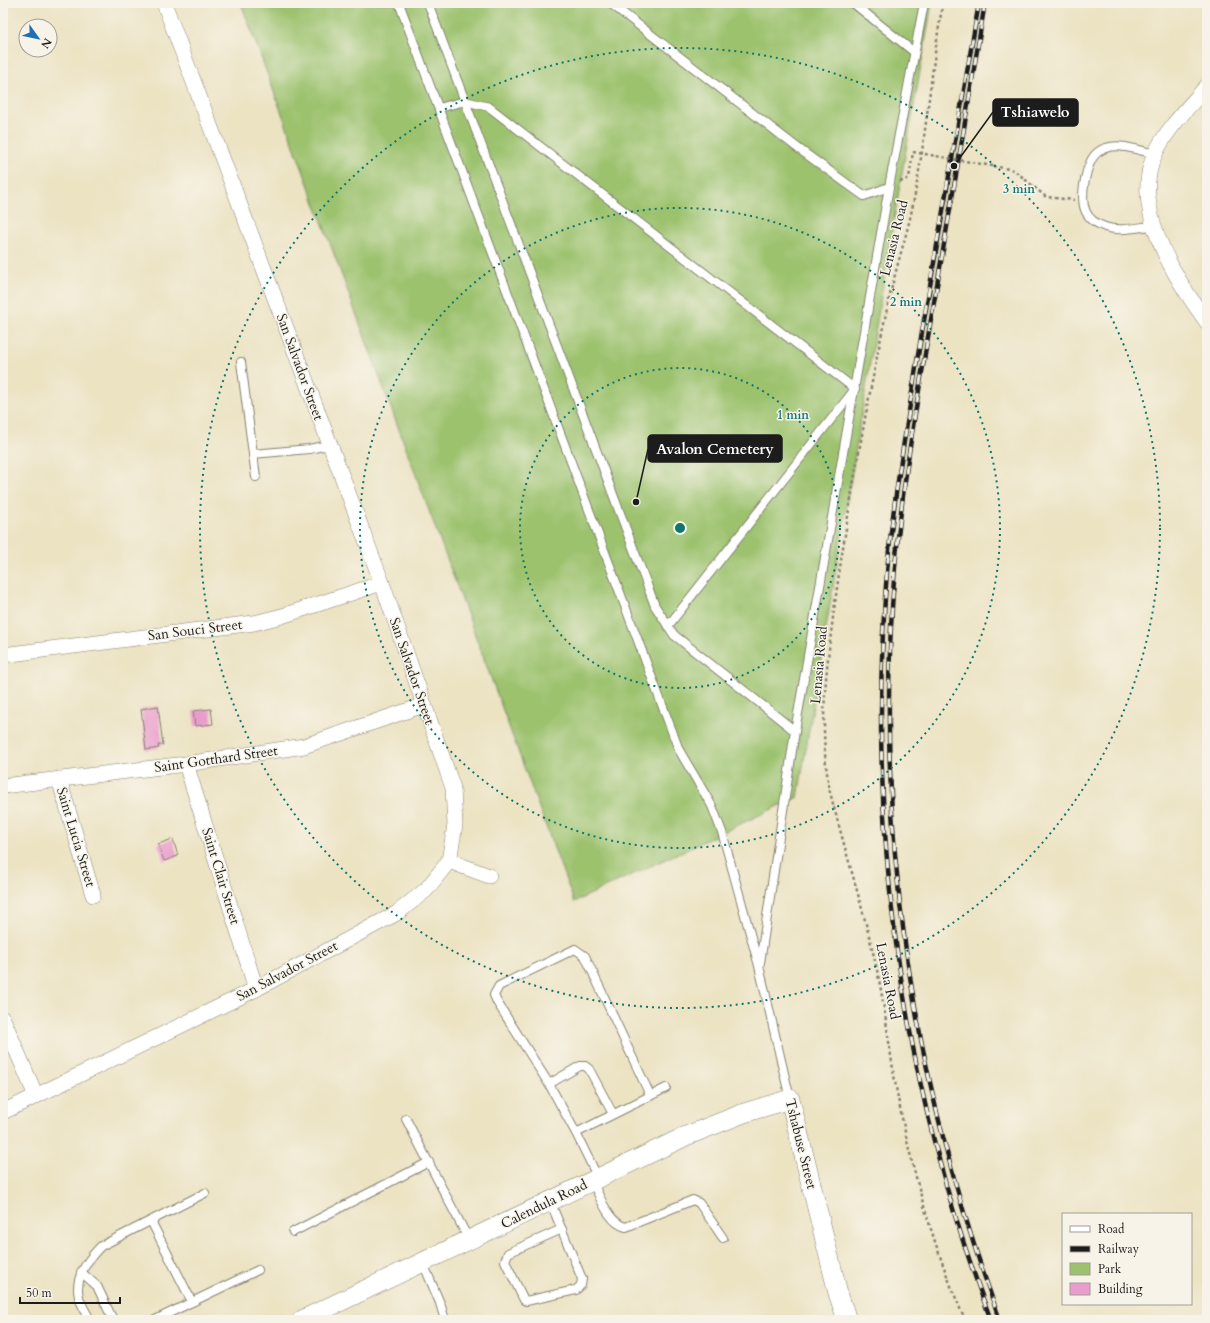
<svg xmlns="http://www.w3.org/2000/svg" width="1210" height="1323" font-family="Cardo,serif">
<style>
.green{fill:#9cc26e;stroke:#5c6f45}
.building{fill:#ea9dcc}
.lines{fill:none;stroke-linecap:round;stroke-linejoin:round}
.service-casing{stroke:#848070;stroke-width:10}
.minor-casing{stroke:#848070;stroke-width:16}
.tertiary-casing{stroke:#848070;stroke-width:20}
.path{stroke:#848070;stroke-width:2.5;stroke-dasharray:3 3;stroke-linecap:butt}
.service{stroke:#fff;stroke-width:8}
.minor{stroke:#fff;stroke-width:15}
.tertiary{stroke:#fff;stroke-width:19}
.rail-casing{stroke:#1c1c1c;stroke-width:4.5}
.rail{stroke:#f7f3e8;stroke-width:3;stroke-dasharray:9;stroke-linecap:butt}
.path-bridge{stroke:#848070;stroke-width:2.5;stroke-dasharray:3 3;stroke-linecap:butt}
.ring{fill:none;stroke:#0f766e;stroke-width:2;stroke-dasharray:2 4}
.labels{text-anchor:middle;dominant-baseline:central;stroke-width:3;stroke-linejoin:round;paint-order:stroke}
.street-label{font-size:14px;fill:#1c1c1c;stroke:#f7f3e8}
.centre{fill:#0f766e;stroke:#f7f3e8;stroke-width:2}
.ring-label{font-size:12px;text-anchor:middle;font-weight:bold;fill:#0f766e;stroke:#f7f3e8;stroke-width:3;stroke-linejoin:round;paint-order:stroke}
.leader{fill:none;stroke:#1c1c1c;stroke-width:1.5}
.callout-dot{fill:#1c1c1c;stroke:#f7f3e8;stroke-width:1.5}
.callout{fill:#1c1c1c;stroke:#1c1c1c;stroke-width:1.5}
.callout-label{font-size:15px;text-anchor:middle;font-weight:bold;fill:#fff}
</style>
<rect width="100%" height="100%" fill="#f7f3e8"/>
<filter id="ink" filterUnits="userSpaceOnUse"><feTurbulence type="fractalNoise" baseFrequency=".025" numOctaves="2"/><feDisplacementMap in="SourceGraphic" scale="8" xChannelSelector="R" yChannelSelector="G"/><feConvolveMatrix kernelMatrix="1 2 1 2 8 2 1 2 1" color-interpolation-filters="sRGB"/></filter>
<filter id="wash" filterUnits="userSpaceOnUse"><feTurbulence type="fractalNoise" baseFrequency=".012" numOctaves="4" result="noise"/><feDisplacementMap in="SourceGraphic" scale="16" xChannelSelector="R" yChannelSelector="G"/><feGaussianBlur stdDeviation="0.9" result="paint"/><feColorMatrix in="noise" values="0 0 0 0 0 0 0 0 0 0 0 0 0 0 0 0 0 1.4 0 .05"/><feComposite in="paint" operator="in"/></filter>
<g filter="url(#wash)">
<rect width="100%" height="100%" fill="#ece3c3"/>
<path class="green" d="M241,3H932L896,207L798,797L574,902Z"/>
<g id="blocks">
<g class="building">
<path d="M158,706L163,745H158L159,748L146,750L141,709Z"/>
<path d="M211,709L213,724L195,726L193,711Z"/>
<path d="M173,839L178,856L164,861L158,844Z"/>
</g>
</g>
</g>
<g filter="url(#ink)">
<use href="#blocks" fill-opacity="0" stroke="#848070" stroke-width="1"/>
<g class="lines">
<defs>
<g id="service">
<path d="M399,3L679,750L712,806L722,832L759,966L790,1099"/>
<path d="M428,3L655,606L674,635L795,731"/>
<path d="M610,3L799,149L864,196L889,187"/>
<path d="M853,3L914,52"/>
<path d="M439,108L465,101L489,107L855,389L668,626"/>
<path d="M1153,226C1139,227 1119,232 1105,227C1097,224 1089,219 1086,212C1079,198 1086,161 1098,152C1114,140 1138,150 1155,154"/>
<path d="M241,362L253,454L309,449L328,445"/>
<path d="M253,454L256,477"/>
<path d="M760,963L795,731L889,187L924,3"/>
<path d="M549,1084L580,1066H585L589,1069L613,1114"/>
<path d="M406,1119L469,1240"/>
<path d="M576,1133L666,1088"/>
<path d="M598,1178L576,1133L549,1084L497,1002L494,995L499,986L575,949L585,956L650,1095"/>
<path d="M592,1181C600,1196 608,1223 626,1227L693,1200L699,1203L723,1238"/>
<path d="M550,1201L582,1279L581,1285L576,1290L526,1301L524,1300L505,1261L508,1253L562,1229"/>
<path d="M151,1221L192,1302"/>
<path d="M293,1232L429,1162"/>
<path d="M423,1263L440,1303L445,1320"/>
<path d="M81,1272L97,1286L113,1320"/>
<path d="M90,1320C87,1313 81,1305 79,1297C74,1277 88,1259 101,1246L205,1193"/>
<path d="M155,1320L258,1270"/>
</g>
<g id="minor">
<path d="M1207,86C1189,107 1167,128 1155,154C1130,207 1176,280 1207,322"/>
<path d="M3,655L254,623L282,616L382,583"/>
<path d="M186,764L256,989"/>
<path d="M59,779L93,895"/>
<path d="M3,786L186,764L304,746L424,705"/>
<path d="M449,861L489,876"/>
<path d="M3,1019L36,1096"/>
<path d="M3,1112L256,989L397,913L426,890L449,861L455,825L453,788L382,583L164,3"/>
</g>
<path id="tertiary" d="M302,1320L686,1136L744,1113L790,1099L838,1293L847,1320"/>
</defs>
<use href="#service" class="service-casing"/>
<use href="#minor" class="minor-casing"/>
<use href="#tertiary" class="tertiary-casing"/>
<g class="path">
<path d="M943,3C930,73 926,144 911,214C905,241 896,268 890,295C869,392 851,490 837,588C828,655 817,725 830,792C845,851 864,910 877,970C886,1012 890,1056 898,1098C913,1175 934,1249 965,1320"/>
<path d="M993,166L1014,170L1046,197L1074,200"/>
<path d="M900,182L909,178L913,152"/>
</g>
<use href="#service" class="service"/>
<use href="#minor" class="minor"/>
<use href="#tertiary" class="tertiary"/>
<defs>
<g id="rail">
<path d="M979,3C958,122 937,241 917,361C907,427 894,493 888,560C865,816 899,1080 991,1320"/>
<path d="M985,3C968,105 951,206 933,308C918,394 903,480 895,567C873,824 911,1079 1000,1320"/>
</g>
</defs>
<use href="#rail" class="rail-casing"/>
<use href="#rail" class="rail"/>
<path class="path-bridge" d="M913,152L993,166"/>
</g>
</g>
<g class="ring">
<circle cx="680" cy="528" r="160"/>
<circle cx="680" cy="528" r="320"/>
<circle cx="680" cy="528" r="480"/>
</g>
<g class="labels">
<g class="street-label">
<text transform="translate(894 238) rotate(-76)">Lenasia Road</text>
<text transform="translate(300 367) rotate(70)">San Salvador Street</text>
<text transform="translate(195 630) rotate(-7)">San Souci Street</text>
<text transform="translate(819 665) rotate(-85)">Lenasia Road</text>
<text transform="translate(412 671) rotate(71)">San Salvador Street</text>
<text transform="translate(216 759) rotate(-8)">Saint Gotthard Street</text>
<text transform="translate(76 837) rotate(73)">Saint Lucia Street</text>
<text transform="translate(221 876) rotate(73)">Saint Clair Street</text>
<text transform="translate(287 971) rotate(-28)">San Salvador Street</text>
<text transform="translate(888 981) rotate(79)">Lenasia Road</text>
<text transform="translate(801 1144) rotate(76)">Tshabuse Street</text>
<text transform="translate(544 1204) rotate(-26)">Calendula Road</text>
</g>
</g>
<circle cx="680" cy="528" r="6" class="centre"/>
<g class="ring-label">
<text x="1019" y="193">3 min</text>
<text x="906" y="306">2 min</text>
<text x="793" y="419">1 min</text>
</g>
<path class="leader" d="M954 166L993 112M636 502L648 449"/>
<g class="callout-dot">
<circle cx="954" cy="166" r="4"/>
<circle cx="636" cy="502" r="4"/>
</g>
<g class="callout">
<rect x="993" y="99" width="85" height="27" rx="4"/>
<rect x="648" y="435" width="134" height="27" rx="4"/>
</g>
<g class="callout-label">
<text x="1035" y="117">Tshiawelo</text>
<text x="715" y="454">Avalon Cemetery</text>
</g>
<rect width="1210" height="1323" fill="none" stroke="#f7f3e8" stroke-width="16"/>
<rect x="1062" y="1213" width="130" height="92" fill="#f7f3e8" stroke="#9f9d96"/>
<rect x="1070" y="1226" width="20" height="6" fill="#ffffff" stroke="#9f9d96"/>
<text x="1098" y="1233" font-size="12" fill="#1c1c1c">Road</text>
<rect x="1070" y="1246" width="20" height="6" fill="#1c1c1c" stroke="#9f9d96"/>
<text x="1098" y="1253" font-size="12" fill="#1c1c1c">Railway</text>
<rect x="1070" y="1263" width="20" height="12" fill="#9cc26e" stroke="#9f9d96"/>
<text x="1098" y="1273" font-size="12" fill="#1c1c1c">Park</text>
<rect x="1070" y="1283" width="20" height="12" fill="#ea9dcc" stroke="#9f9d96"/>
<text x="1098" y="1293" font-size="12" fill="#1c1c1c">Building</text>
<g transform="translate(38 38) rotate(123)"><circle r="19" fill="#f7f3e8" stroke="#9f9d96"/>
<path d="M0-3L7 15L0 10L-7 15Z" fill="#1f6fb2"/>
<text y="-6" font-size="11" font-weight="bold" text-anchor="middle" fill="#1c1c1c">N</text>
</g>
<path d="M20 1297v6h100v-6" fill="none" stroke="#1c1c1c" stroke-width="2"/>
<text x="26" y="1297" font-size="12" fill="#1c1c1c" stroke="#f7f3e8" stroke-width="3" paint-order="stroke">50 m</text>
</svg>
